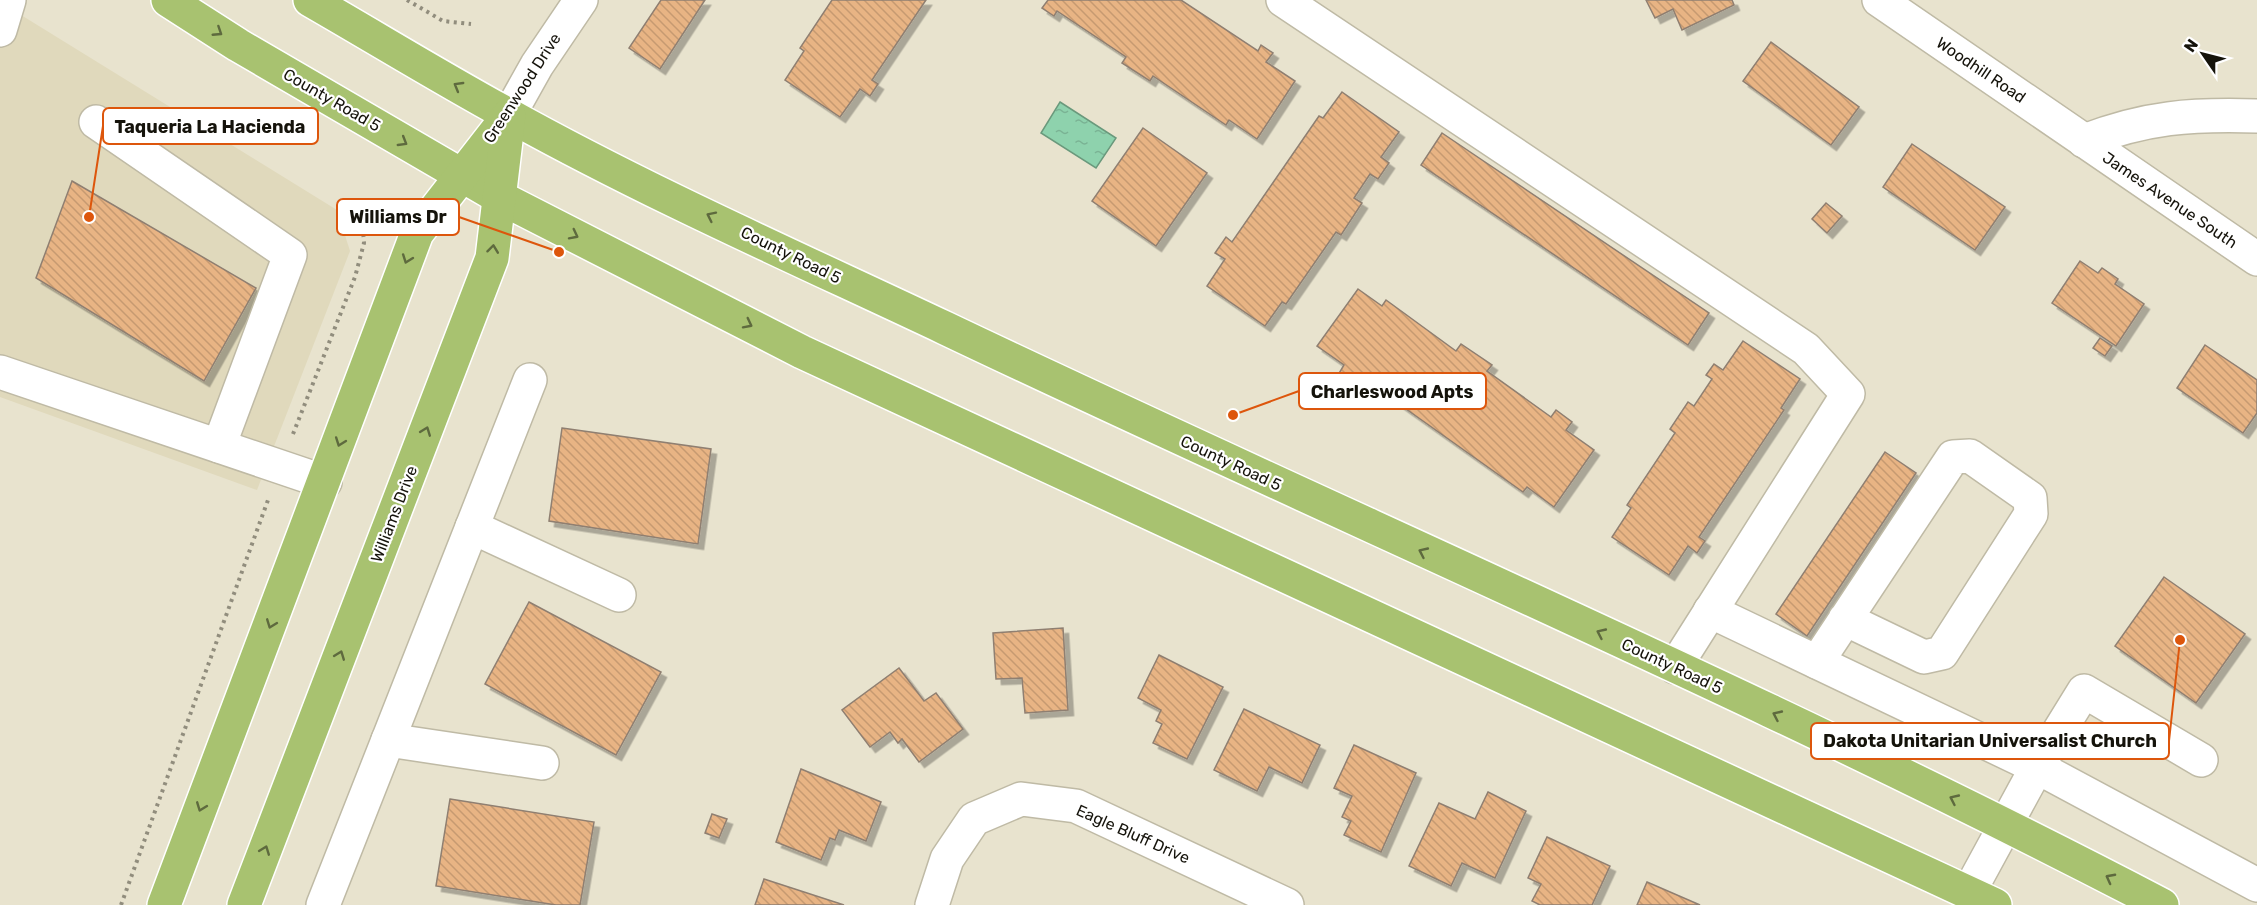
<svg xmlns="http://www.w3.org/2000/svg" width="2257" height="905" font-family="Rubik,sans-serif">
<style>
.built{fill:#e0d9bc}
.water{fill:url(#water-ripples);stroke:#6a997c;stroke-width:1.5}
.building{fill:url(#building-back-hatch);stroke:#8f7f71;stroke-width:1.5;filter:url(#shadow)}
.lines{fill:none;stroke-linecap:round;stroke-linejoin:round}
.minor-casing{stroke:#bfbaa5;stroke-width:36}
.major-casing{stroke:#fff;stroke-width:36}
.path{stroke:#918d7d;stroke-width:4;stroke-dasharray:3 4.5;stroke-linecap:butt}
.minor{stroke:#fff;stroke-width:33}
.major{stroke:#a8c270;stroke-width:33}
.oneway{stroke:#5e6a3e}
.labels{text-anchor:middle;dominant-baseline:central;stroke-width:4.5;stroke-linejoin:round;paint-order:stroke}
.street-label{font-size:16px;fill:#15130b;stroke:#fff}
.leader{fill:none;stroke:#dd560c;stroke-width:2}
.callout-dot{fill:#dd560c;stroke:#fff;stroke-width:2}
.callout{fill:#fff;stroke:#dd560c;stroke-width:2}
.callout-label{font-size:18px;text-anchor:middle;font-weight:bold;fill:#15130b}
</style>
<defs>
<pattern id="water-ripples" width="26" height="14" patternUnits="userSpaceOnUse" patternTransform="scale(1.5)"><rect width="26" height="14" fill="#8ed2ad"/><path d="M2 4q2-2 4 0t4 0M15 11q2-2 4 0t4 0" fill="none" stroke="#7ab394"/></pattern>
<pattern id="building-back-hatch" width="6" height="6" patternUnits="userSpaceOnUse" patternTransform="scale(1.5)"><rect width="6" height="6" fill="#e8b484"/><path d="M-1 5l2 2M0 0l6 6M5-1l2 2" fill="none" stroke="#c69a71"/></pattern>
<filter id="shadow"><feDropShadow dx="5.5" dy="5.5" stdDeviation="0" flood-color="#0004"/></filter>
</defs>
<rect width="100%" height="100%" fill="#e8e3ce"/>
<path class="built" d="M0,2L337,210L350,251L257,490L0,397Z"/>
<path class="water" d="M1060,102L1116,138L1096,168L1041,133Z"/>
<g class="building">
<path d="M661,0H705L660,69L629,48Z"/>
<path d="M832,0H926L872,80L878,84L870,96L860,89L840,117L785,80L804,51L800,48Z"/>
<path d="M1048,0H1181L1258,51L1261,45L1273,53L1266,62L1295,81L1257,139L1229,120L1226,125L1153,76L1150,81L1122,63L1126,57L1057,11L1054,16L1042,8Z"/>
<path d="M1646,0H1732L1734,5L1682,30L1673,9L1655,18Z"/>
<path d="M1771,42L1859,107L1831,145L1743,81Z"/>
<path d="M1342,92L1399,132L1381,157L1389,163L1378,179L1370,174L1354,198L1362,203L1341,235L1336,232L1286,304L1282,302L1265,326L1207,286L1225,259L1215,253L1226,237L1232,242L1319,116L1323,118Z"/>
<path d="M1143,128L1207,173L1156,246L1092,201Z"/>
<path d="M1442,133L1709,313L1688,345L1421,165Z"/>
<path d="M1912,144L2005,207L1975,250L1883,187Z"/>
<path d="M72,181L256,288L204,381L36,278Z"/>
<path d="M1826,203L1842,216L1827,233L1812,219Z"/>
<path d="M2080,261L2098,273L2102,268L2118,279L2115,284L2144,304L2116,346L2052,303Z"/>
<path d="M1358,289L1382,306L1386,300L1456,351L1461,344L1492,365L1487,371L1551,417L1556,410L1572,422L1566,430L1594,450L1554,507L1527,487L1523,492L1361,377L1354,387L1338,375L1344,365L1317,346Z"/>
<path d="M2100,338L2112,346L2105,356L2093,348Z"/>
<path d="M1743,341L1800,379L1781,408L1784,410L1699,537L1705,541L1697,553L1688,546L1669,575L1612,537L1631,508L1627,505L1675,433L1670,429L1688,402L1694,406L1712,379L1706,375L1714,364L1723,370Z"/>
<path d="M2205,345L2257,380V413L2243,433L2177,388Z"/>
<path d="M562,428L711,449L698,544L549,521Z"/>
<path d="M1885,452L1916,473L1807,636L1776,614Z"/>
<path d="M2164,577L2245,634L2196,703L2115,646Z"/>
<path d="M529,602L661,672L616,755L485,684Z"/>
<path d="M1063,628L1068,710L1025,713L1022,678L996,679L993,633Z"/>
<path d="M1159,655L1223,687L1187,759L1153,743L1162,724L1156,721L1161,710L1138,698Z"/>
<path d="M899,668L924,701L936,693L963,729L919,762L902,739L898,743L890,732L870,747L842,710Z"/>
<path d="M1244,709L1320,745L1302,783L1269,767L1257,791L1214,770Z"/>
<path d="M1354,745L1416,773L1381,852L1344,835L1351,821L1342,817L1352,796L1334,788Z"/>
<path d="M801,769L881,802L866,841L839,830L835,840L830,838L821,860L776,842Z"/>
<path d="M1488,792L1526,811L1495,878L1462,863L1451,886L1409,866L1439,803L1475,819Z"/>
<path d="M450,799L594,822L580,905H556L436,886Z"/>
<path d="M712,814L727,819L719,838L705,833Z"/>
<path d="M1547,837L1610,866L1592,905H1540L1532,901L1541,884L1528,878Z"/>
<path d="M764,879L844,905H755Z"/>
<path d="M1647,882L1700,905H1637Z"/>
</g>
<g class="lines">
<defs>
<g id="minor">
<path d="M1283,0L1806,349L1848,394L1675,667"/>
<path d="M1879,0L2257,259"/>
<path d="M0,30L9,0"/>
<path d="M509,115L537,65L581,0"/>
<path d="M96,122L290,255L219,446"/>
<path d="M2084,141C2146,117 2191,114 2257,116"/>
<path d="M0,372L325,482"/>
<path d="M472,527L619,595"/>
<path d="M1710,611L2037,767L2257,885"/>
<path d="M1817,662L1953,457L1970,456L2030,498L2031,514L1942,653L1924,657L1845,619"/>
<path d="M388,740L542,763"/>
<path d="M1969,892L2037,767L2084,691L2201,760"/>
<path d="M323,905L530,380"/>
<path d="M932,905L947,859L974,819L1021,799L1076,806L1287,905"/>
</g>
<g id="major">
<path d="M168,0L238,45L499,197L802,352L1995,905"/>
<path d="M310,0C376,38 441,78 507,114C649,193 799,259 945,328C1350,521 1764,697 2162,905"/>
<path d="M164,905L417,233L509,115"/>
<path d="M244,905L492,258L509,115"/>
</g>
</defs>
<use href="#minor" class="minor-casing"/>
<use href="#major" class="major-casing"/>
<g class="path">
<path d="M407,0L443,21L471,24"/>
<path d="M293,434L355,277L364,243L361,205"/>
<path d="M121,905L268,500"/>
</g>
<use href="#minor" class="minor"/>
<use href="#major" class="major"/>
</g>
<defs><path id="oneway-chevron" d="M-2-3.5L2.5 0L-2 3.5" fill="none" stroke-width="1.6" stroke-linecap="round" stroke-linejoin="round" transform="scale(1.5)"/></defs>
<g class="oneway">
<use href="#oneway-chevron" transform="translate(218 32) rotate(33)"/>
<use href="#oneway-chevron" transform="translate(458 86) rotate(-150)"/>
<use href="#oneway-chevron" transform="translate(403 142) rotate(31)"/>
<use href="#oneway-chevron" transform="translate(711 216) rotate(-154)"/>
<use href="#oneway-chevron" transform="translate(574 235) rotate(27)"/>
<use href="#oneway-chevron" transform="translate(493 249) rotate(-83)"/>
<use href="#oneway-chevron" transform="translate(407 259) rotate(110)"/>
<use href="#oneway-chevron" transform="translate(748 324) rotate(27)"/>
<use href="#oneway-chevron" transform="translate(426 431) rotate(-69)"/>
<use href="#oneway-chevron" transform="translate(340 442) rotate(110)"/>
<use href="#oneway-chevron" transform="translate(1423 552) rotate(-155)"/>
<use href="#oneway-chevron" transform="translate(271 624) rotate(111)"/>
<use href="#oneway-chevron" transform="translate(1601 633) rotate(-155)"/>
<use href="#oneway-chevron" transform="translate(340 655) rotate(-69)"/>
<use href="#oneway-chevron" transform="translate(1777 715) rotate(-155)"/>
<use href="#oneway-chevron" transform="translate(1954 799) rotate(-155)"/>
<use href="#oneway-chevron" transform="translate(201 807) rotate(111)"/>
<use href="#oneway-chevron" transform="translate(265 850) rotate(-69)"/>
<use href="#oneway-chevron" transform="translate(2110 878) rotate(-152)"/>
</g>
<g class="labels">
<g class="street-label">
<text transform="translate(1981 70) rotate(34)">Woodhill Road</text>
<text transform="translate(522 88) rotate(-57)">Greenwood Drive</text>
<text transform="translate(332 100) rotate(30)">County Road 5</text>
<text transform="translate(2170 200) rotate(34)">James Avenue South</text>
<text transform="translate(791 255) rotate(26)">County Road 5</text>
<text transform="translate(1231 463) rotate(25)">County Road 5</text>
<text transform="translate(394 514) rotate(-69)">Williams Drive</text>
<text transform="translate(1672 666) rotate(25)">County Road 5</text>
<text transform="translate(1133 834) rotate(24)">Eagle Bluff Drive</text>
</g>
</g>
<path class="leader" d="M89 217L103 126M559 252L459 217M1233 415L1299 391M2180 640L2169 741"/>
<g class="callout-dot">
<circle cx="89" cy="217" r="6"/>
<circle cx="559" cy="252" r="6"/>
<circle cx="1233" cy="415" r="6"/>
<circle cx="2180" cy="640" r="6"/>
</g>
<g class="callout">
<rect x="103" y="108" width="215" height="36" rx="6"/>
<rect x="337" y="199" width="122" height="36" rx="6"/>
<rect x="1299" y="373" width="187" height="36" rx="6"/>
<rect x="1811" y="723" width="358" height="36" rx="6"/>
</g>
<g class="callout-label">
<text x="210" y="133">Taqueria La Hacienda</text>
<text x="398" y="223">Williams Dr</text>
<text x="1392" y="398">Charleswood Apts</text>
<text x="1990" y="747">Dakota Unitarian Universalist Church</text>
</g>
<g transform="translate(2203 54) rotate(305)" stroke="#ffffff" stroke-width="4.5" paint-order="stroke">
<path d="M0-4.5L10 22L0 15L-10 22Z" fill="#15130b"/>
<text y="-9" font-size="16" font-weight="bold" text-anchor="middle" fill="#15130b">N</text>
</g>
</svg>
